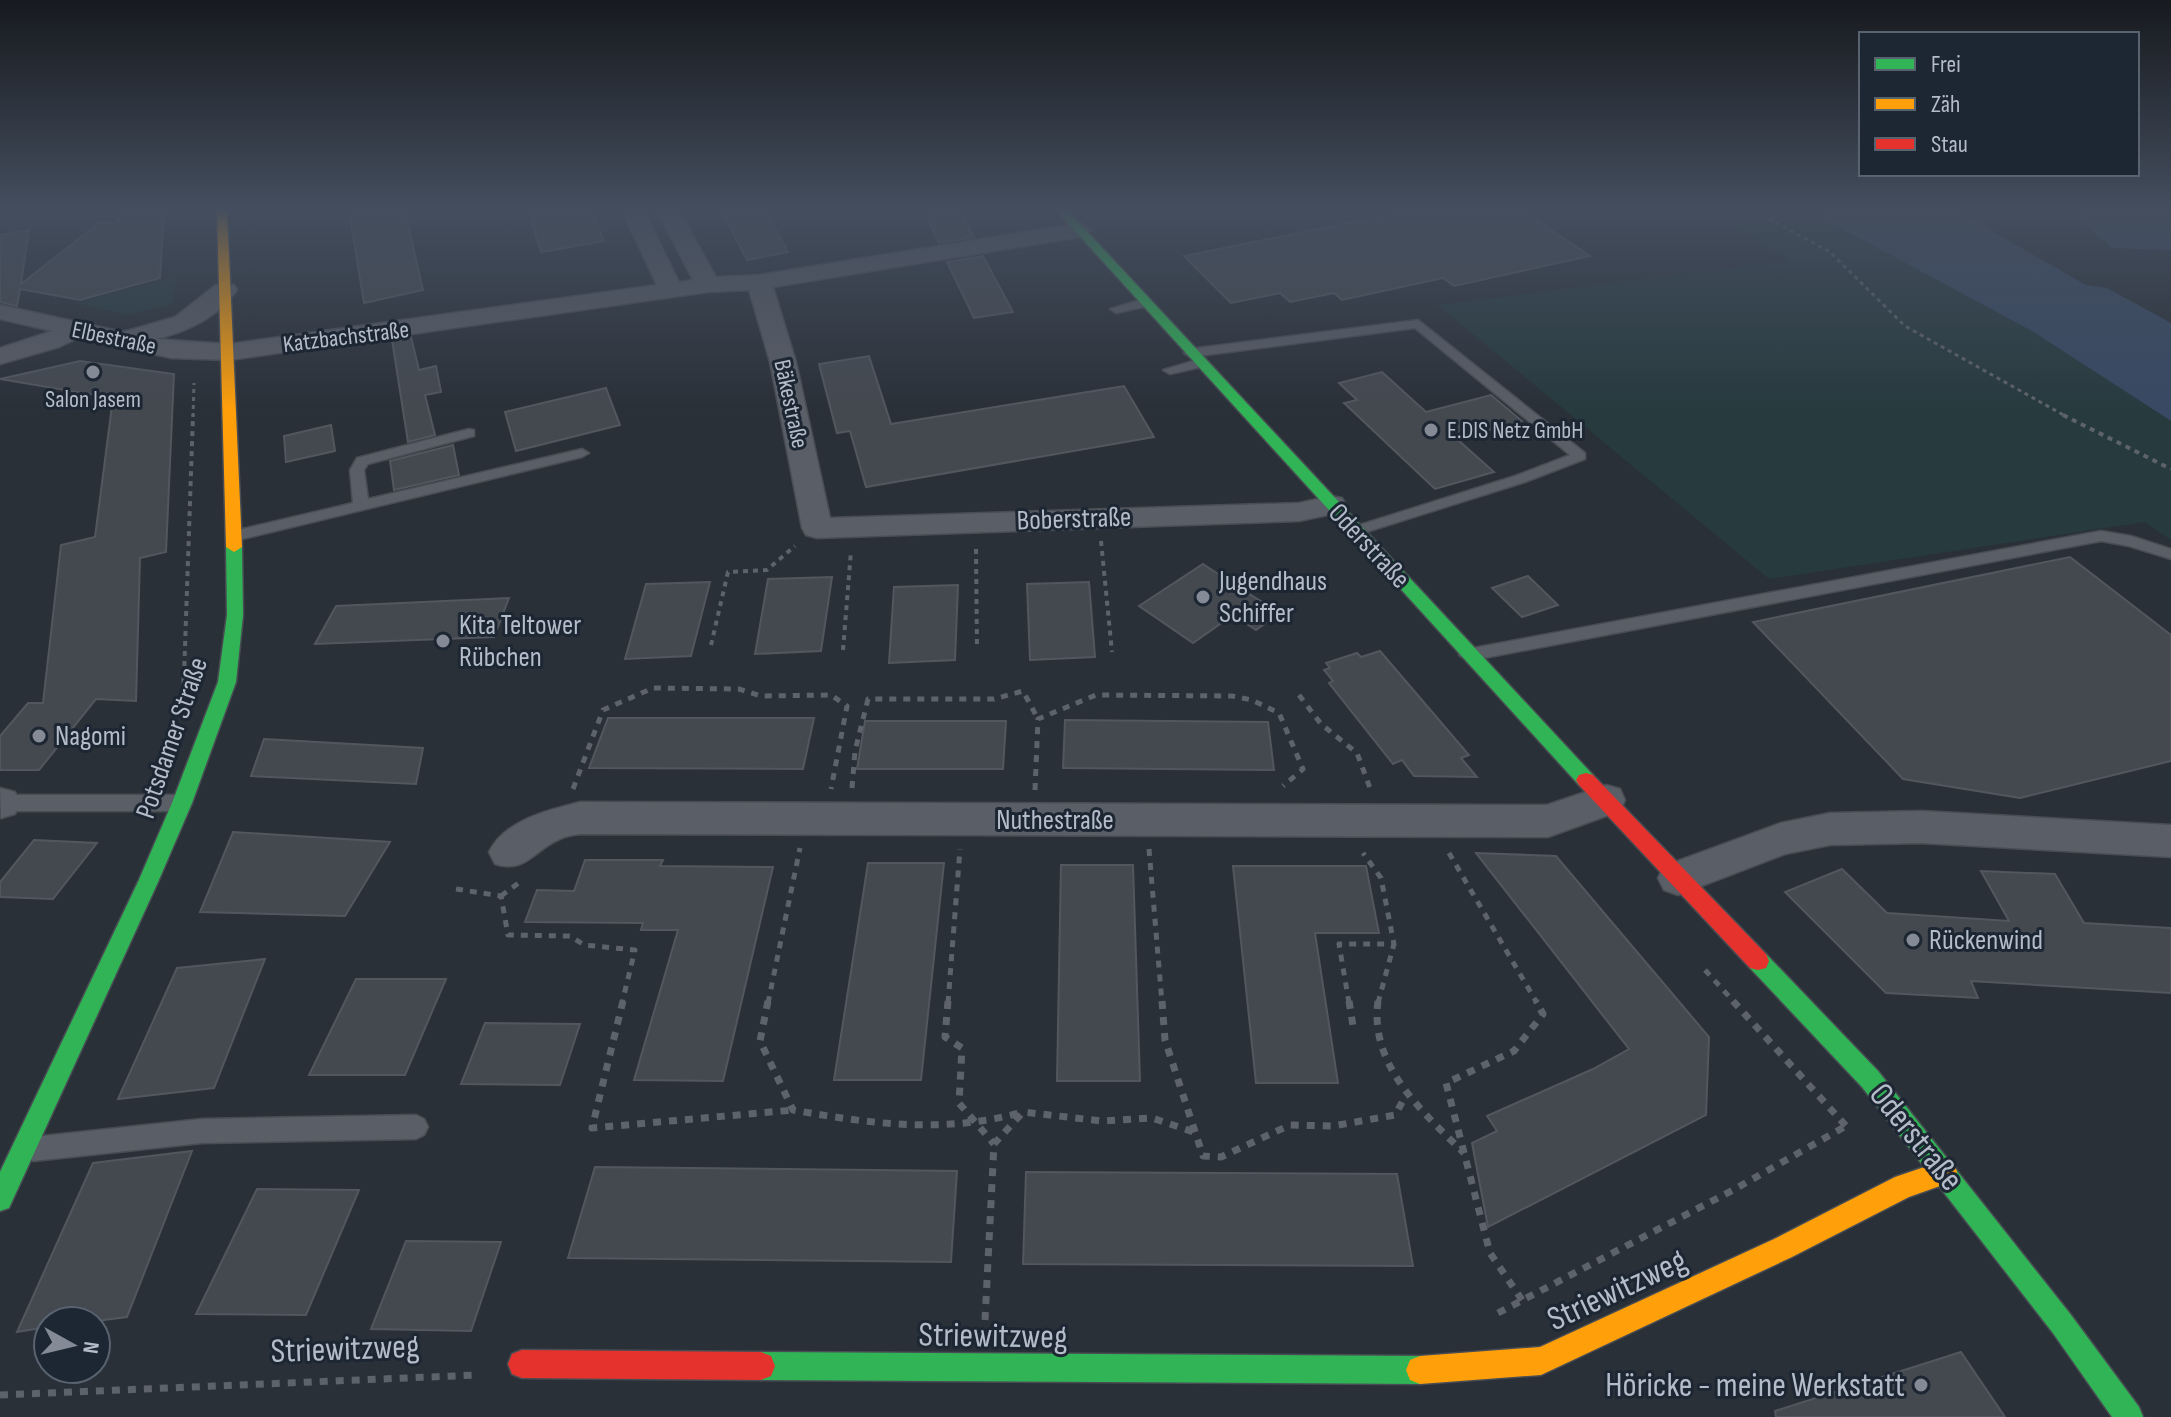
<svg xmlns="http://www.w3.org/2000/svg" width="2171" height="1417" font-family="'Sofia Sans Condensed',sans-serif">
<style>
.green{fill:#273a3e}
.water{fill:#384963}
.building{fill:#444950;stroke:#52575f;stroke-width:2}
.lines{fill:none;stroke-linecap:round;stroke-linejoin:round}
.lane-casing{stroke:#484c53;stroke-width:3}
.street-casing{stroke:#484c53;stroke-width:3}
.fast-casing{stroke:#484c53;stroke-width:3}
.slow-casing{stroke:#484c53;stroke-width:3}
.jam-casing{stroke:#484c53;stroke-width:3}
.path-far3{stroke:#5d636a;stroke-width:3;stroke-dasharray:4 4;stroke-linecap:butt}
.path-far2{stroke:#5d636a;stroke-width:4;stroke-dasharray:5 5;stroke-linecap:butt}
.path-far1{stroke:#5d636a;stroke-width:5;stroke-dasharray:7 7;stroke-linecap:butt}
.path{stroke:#5d636a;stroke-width:7;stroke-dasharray:8 8;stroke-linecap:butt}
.lane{fill:#5a5e66;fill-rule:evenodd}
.street{fill:#5a5e66;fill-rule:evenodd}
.fast{fill:#30b455;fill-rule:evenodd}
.slow{fill:#ff9f0a;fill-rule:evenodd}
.jam{fill:#e5322d;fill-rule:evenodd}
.poi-dot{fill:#848b96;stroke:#1d2633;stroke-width:3}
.labels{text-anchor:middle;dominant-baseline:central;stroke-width:6;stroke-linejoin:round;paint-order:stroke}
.far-street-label{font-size:24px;fill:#b4bcc9;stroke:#1d2633}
.far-poi-label{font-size:24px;fill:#b4bcc9;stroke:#1d2633}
.street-label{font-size:28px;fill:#b4bcc9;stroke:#1d2633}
.poi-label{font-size:28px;fill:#b4bcc9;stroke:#1d2633;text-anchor:start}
.near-street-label{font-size:34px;fill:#b4bcc9;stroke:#1d2633}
.near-poi-label{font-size:34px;fill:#b4bcc9;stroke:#1d2633;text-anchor:end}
</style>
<rect width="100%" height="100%" fill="#2a3038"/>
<g class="green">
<path d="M1708,211H1809L2032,331L2171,421V540L2144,522L1769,579L1438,305L1791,261Z"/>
<path d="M176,277L173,304L127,315L75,303Z"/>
</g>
<g class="water">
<path d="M1809,211H1957L2086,285L2107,288L2171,323V421L2032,331Z"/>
<path d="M2070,211H2171V250L2112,248Z"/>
</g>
<g class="building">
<path d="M118,211H164L160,278L80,300L20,289L17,306L0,302V235L29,230L21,284L99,223H117Z"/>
<path d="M349,211H405L423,290L364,303Z"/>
<path d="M528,211H592L604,241L541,252Z"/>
<path d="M722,211H765L788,252L747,260Z"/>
<path d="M924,211H960L974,237L939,243Z"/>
<path d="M1408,211H1523L1590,256L1454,286L1443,278L1342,300L1334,293L1290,302L1280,293L1231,303L1184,256Z"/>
<path d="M983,256L1013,312L974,318L947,262Z"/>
<path d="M411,337L419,370L436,366L441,392L425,395L435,435L408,442L392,340Z"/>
<path d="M869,356L891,424L1124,386L1154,437L866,487L850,431L837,433L819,364Z"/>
<path d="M80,361L174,374L166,552L140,558L136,701L96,699L39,770H0V736L28,703H43L61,545L95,537L113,398L0,379Z"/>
<path d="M1382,372L1426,412L1491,395L1522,421L1457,439L1494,472L1435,489L1344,403L1357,400L1339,383Z"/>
<path d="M606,388L620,425L516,451L505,412Z"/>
<path d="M331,425L335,451L286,462L284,436Z"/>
<path d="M453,445L459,475L394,490L390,461Z"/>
<path d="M2070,557L2171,635V761L2020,798L1903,779L1753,622Z"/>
<path d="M1203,564L1238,587L1280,613L1256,630L1233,615L1193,643L1139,606Z"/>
<path d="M1528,576L1558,605L1522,617L1492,588Z"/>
<path d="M832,577L821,651L755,654L768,579Z"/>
<path d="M710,582L691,656L625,659L646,584Z"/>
<path d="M1089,582L1095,657L1030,660L1027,584Z"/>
<path d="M958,585L955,660L889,663L894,587Z"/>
<path d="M509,598L494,637L315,644L336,606Z"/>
<path d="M1380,651L1469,755L1461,758L1477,777L1414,776L1402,760L1393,764L1329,683L1333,681L1324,670L1330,668L1326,663L1357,653L1361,657Z"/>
<path d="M608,718H814L803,769L589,768Z"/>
<path d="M1065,720L1268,722L1274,770L1063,768Z"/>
<path d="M865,721H1006L1003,769H857Z"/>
<path d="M264,739L423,748L416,784L251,776Z"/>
<path d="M233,832L390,842L345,916L200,912Z"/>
<path d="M34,840L97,843L53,899L0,897V882Z"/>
<path d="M1476,853L1556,856L1709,1037L1706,1115L1488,1227L1472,1143L1497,1131L1487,1116L1593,1069L1629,1049Z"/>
<path d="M585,860H663L660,866L773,867L723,1081L634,1080L678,930H641L643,923L525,922L537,890L574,891Z"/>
<path d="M868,863H944L921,1080H834Z"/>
<path d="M1061,865H1133L1140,1081H1057Z"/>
<path d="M1233,866H1366L1379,933H1315L1338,1083H1256Z"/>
<path d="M1842,869L1887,913L2009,921L1981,871L2055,874L2084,923L2171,928V993L1971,981L1978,998L1886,993L1785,892Z"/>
<path d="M265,959L214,1088L118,1099L177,968Z"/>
<path d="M356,979H446L405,1075H309Z"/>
<path d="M485,1023L580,1024L560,1085L461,1084Z"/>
<path d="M192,1151L127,1317L96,1321H48V1327L17,1332L93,1163Z"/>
<path d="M595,1167L957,1171L951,1262L568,1258Z"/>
<path d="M1026,1172L1397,1174L1413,1266L1023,1264Z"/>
<path d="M257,1189L359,1190L306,1315L196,1314Z"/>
<path d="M406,1241L501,1242L471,1331L371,1329Z"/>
<path d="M1961,1352L2005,1417H1776L1775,1411Z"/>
</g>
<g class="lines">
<defs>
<g id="lane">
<path d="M1144,299L1148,300V306L1116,313L1110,309Z"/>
<path d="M1418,320L1585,453V459L1525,482L1360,534H1350L1347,531L1350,528L1515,476L1570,455L1415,328L1190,357L1184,353L1190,349Z"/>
<path d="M1200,359L1205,360V366L1170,374L1163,370Z"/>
<path d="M469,429L474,430V436L368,464L364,470L368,499L582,449L589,453L582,457L234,541L226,536L234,531L353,503L350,470L357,458Z"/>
<path d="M2101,531L2131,536L2171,549V559L2129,546L2101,541L1468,661L1459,655L1468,649Z"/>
<path d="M1,795H182L189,798L192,803L189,808L182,811H1Z"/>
<path d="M416,1115L424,1119L428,1127L424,1135L416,1139L202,1143L33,1161L24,1157L21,1149L24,1141L33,1137L202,1119Z"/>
</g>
<g id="street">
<path d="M622,211H644L679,282L693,280L657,211H679L716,277L759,275L1080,223L1091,230L1080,237L773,287L796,362L830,518L1299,503L1331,496L1342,498L1346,505L1342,512L1299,521L817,538L806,535L802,528L770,362L749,290L708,292L229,360L171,358L80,337L59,347L0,364V348L52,331L0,319V305L123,332L175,317L216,285H234L237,290C218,317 187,332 156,339L229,344L657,285Z"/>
<path d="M1606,785L1620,789L1625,800L1620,811L1548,837L580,834C574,835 566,836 560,839C535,849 526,874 495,864L489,852C505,820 548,810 580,802L1547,805Z"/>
<path d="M0,788L15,792L20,803L15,814L1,818Z"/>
<path d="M1921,811L2171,825V857L1921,843L1830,845L1785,854L1678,895L1664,890L1658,878L1664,866L1781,823L1830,813Z"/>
</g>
<g id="fast">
<path d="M1057,211H1068L1593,775L1596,780L1593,785H1579Z"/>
<path d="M234,542L242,547L243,615L236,682L192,803L158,882L9,1208L0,1211V1172L138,882L172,803L218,682L227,615L226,547Z"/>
<path d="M1758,952L1766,954L1878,1071L2071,1315L2139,1407L2143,1417H2112L2053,1333L1862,1087L1750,968L1747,961L1750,954Z"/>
<path d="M761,1352L1420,1356L1430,1360L1434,1370L1430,1380L1420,1384L761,1380L751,1376L747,1366L751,1356Z"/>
</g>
<g id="slow">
<path d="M217,211H227L242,547L234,552L226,547Z"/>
<path d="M1945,1160L1954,1163L1957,1172L1954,1181L1909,1197L1792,1257L1541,1375L1420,1384L1410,1380L1406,1370L1410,1360L1420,1356L1540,1347L1774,1239L1895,1177Z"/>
</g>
<g id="jam">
<path d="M1586,773L1593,775L1766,954L1769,961L1766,968L1758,970L1750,968L1579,785L1576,780L1579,775Z"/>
<path d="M522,1350L761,1352L771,1356L775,1366L771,1376L761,1380L522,1378L512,1374L508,1364L512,1354Z"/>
</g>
</defs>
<use href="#lane" class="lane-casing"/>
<use href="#street" class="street-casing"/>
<use href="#fast" class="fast-casing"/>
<use href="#slow" class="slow-casing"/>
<use href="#jam" class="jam-casing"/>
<g class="path-far3">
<path d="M1755,211L1830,252L1905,326L2067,417"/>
<path d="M193,417L194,383"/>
</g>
<g class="path-far2">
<path d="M2063,415L2171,469"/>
<path d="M1101,541L1112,652"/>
<path d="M976,549L977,648"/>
<path d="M711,645L728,572L767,570L795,546"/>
<path d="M843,650L851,551"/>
<path d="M184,676L193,415"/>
</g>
<g class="path-far1">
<path d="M184,684V674"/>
<path d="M1299,695L1321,724L1357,753L1370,788"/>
<path d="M852,788L855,751L868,699H994L1023,691L1038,719"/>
<path d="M573,789L603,710L653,688L739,689L761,696L831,695L847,706L831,789"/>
<path d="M1035,790L1038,719L1096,695L1232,696L1252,700L1279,713L1303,769L1283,786"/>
<path d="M1149,849L1162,1003"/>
<path d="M1449,853L1537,1003"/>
<path d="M456,889L501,896L508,935L570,936L584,945L635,950L622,1003"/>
<path d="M501,896L520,882"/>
<path d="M1705,970L1735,1003"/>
<path d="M768,1003L800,848"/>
<path d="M948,1003L960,849"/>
<path d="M1349,1003L1339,944H1394L1381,878L1363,853"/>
<path d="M1378,1003L1394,944"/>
</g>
<g class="path">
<path d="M623,1001L592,1128L793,1110"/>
<path d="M768,1001L760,1041L793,1110C871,1124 945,1134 1023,1112"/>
<path d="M948,1001L945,1037L962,1048L959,1103L994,1144"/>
<path d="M1162,1001L1165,1040L1203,1156L1221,1157L1290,1125L1333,1126L1395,1115L1406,1095"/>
<path d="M1349,1001L1354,1032"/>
<path d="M1378,1001C1369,1066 1423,1112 1464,1153"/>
<path d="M1733,1001L1846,1126"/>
<path d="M1522,1300L1490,1253L1446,1083L1514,1051L1543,1014L1536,1001"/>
<path d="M1498,1313L1735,1189L1846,1126"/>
<path d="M985,1320L994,1144L1023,1112L1102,1121L1152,1118L1194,1132"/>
<path d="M0,1395L478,1375"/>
</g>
<use href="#lane" class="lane"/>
<use href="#street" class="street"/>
<use href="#fast" class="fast"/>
<use href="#slow" class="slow"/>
<use href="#jam" class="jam"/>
</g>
<linearGradient id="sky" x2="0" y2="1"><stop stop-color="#171a1f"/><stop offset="0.51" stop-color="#444e5e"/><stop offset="1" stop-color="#444e5e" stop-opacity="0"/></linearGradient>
<rect width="2171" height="410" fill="url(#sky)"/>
<g class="poi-dot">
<circle cx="93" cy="372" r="8"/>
<circle cx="1431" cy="430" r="8"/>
<circle cx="1203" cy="597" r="8"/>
<circle cx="443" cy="641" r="8"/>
<circle cx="39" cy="736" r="8"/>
<circle cx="1913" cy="940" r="8"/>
<circle cx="1921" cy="1385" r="8"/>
</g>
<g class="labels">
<g class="far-street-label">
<text transform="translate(346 337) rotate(-7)">Katzbachstraße</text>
<text transform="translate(114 338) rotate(12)">Elbestraße</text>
<text transform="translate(791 404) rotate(78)">Bäkestraße</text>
</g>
<g class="far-poi-label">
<text x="93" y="399">Salon Jasem</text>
<text x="1447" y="430" text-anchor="start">E.DIS Netz GmbH</text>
</g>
<g class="street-label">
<text transform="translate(1074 519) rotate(-2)">Boberstraße</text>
<text transform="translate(1369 546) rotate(47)">Oderstraße</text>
<text transform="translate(172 738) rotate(-71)">Potsdamer Straße</text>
<text x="1055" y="820">Nuthestraße</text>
</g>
<g class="poi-label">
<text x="1219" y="581">Jugendhaus<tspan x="1219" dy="32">Schiffer</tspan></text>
<text x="459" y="625">Kita Teltower<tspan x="459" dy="32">Rübchen</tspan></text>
<text x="55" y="736">Nagomi</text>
<text x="1929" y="940">Rückenwind</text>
</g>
<g class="near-street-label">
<text transform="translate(1916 1137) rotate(51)">Oderstraße</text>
<text transform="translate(1617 1290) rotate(-25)">Striewitzweg</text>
<text transform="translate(993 1336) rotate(1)">Striewitzweg</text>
<text transform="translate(345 1349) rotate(-2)">Striewitzweg</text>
</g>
<g class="near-poi-label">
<text x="1905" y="1385">Höricke - meine Werkstatt</text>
</g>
</g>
<rect x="1859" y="32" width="280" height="144" fill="#1d2633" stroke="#59626f" stroke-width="2"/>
<rect x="1875" y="58" width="40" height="12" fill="#30b455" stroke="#59626f" stroke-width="2"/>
<text x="1931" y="72" font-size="24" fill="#b4bcc9">Frei</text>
<rect x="1875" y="98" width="40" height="12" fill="#ff9f0a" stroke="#59626f" stroke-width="2"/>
<text x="1931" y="112" font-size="24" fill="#b4bcc9">Zäh</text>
<rect x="1875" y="138" width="40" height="12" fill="#e5322d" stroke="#59626f" stroke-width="2"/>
<text x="1931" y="152" font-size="24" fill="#b4bcc9">Stau</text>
<g transform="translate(72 1345) rotate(98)"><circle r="38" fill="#1d2633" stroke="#59626f" stroke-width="2"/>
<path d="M0-6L14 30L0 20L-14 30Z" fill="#848b96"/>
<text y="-12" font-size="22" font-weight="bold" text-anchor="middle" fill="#b4bcc9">N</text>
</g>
</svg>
